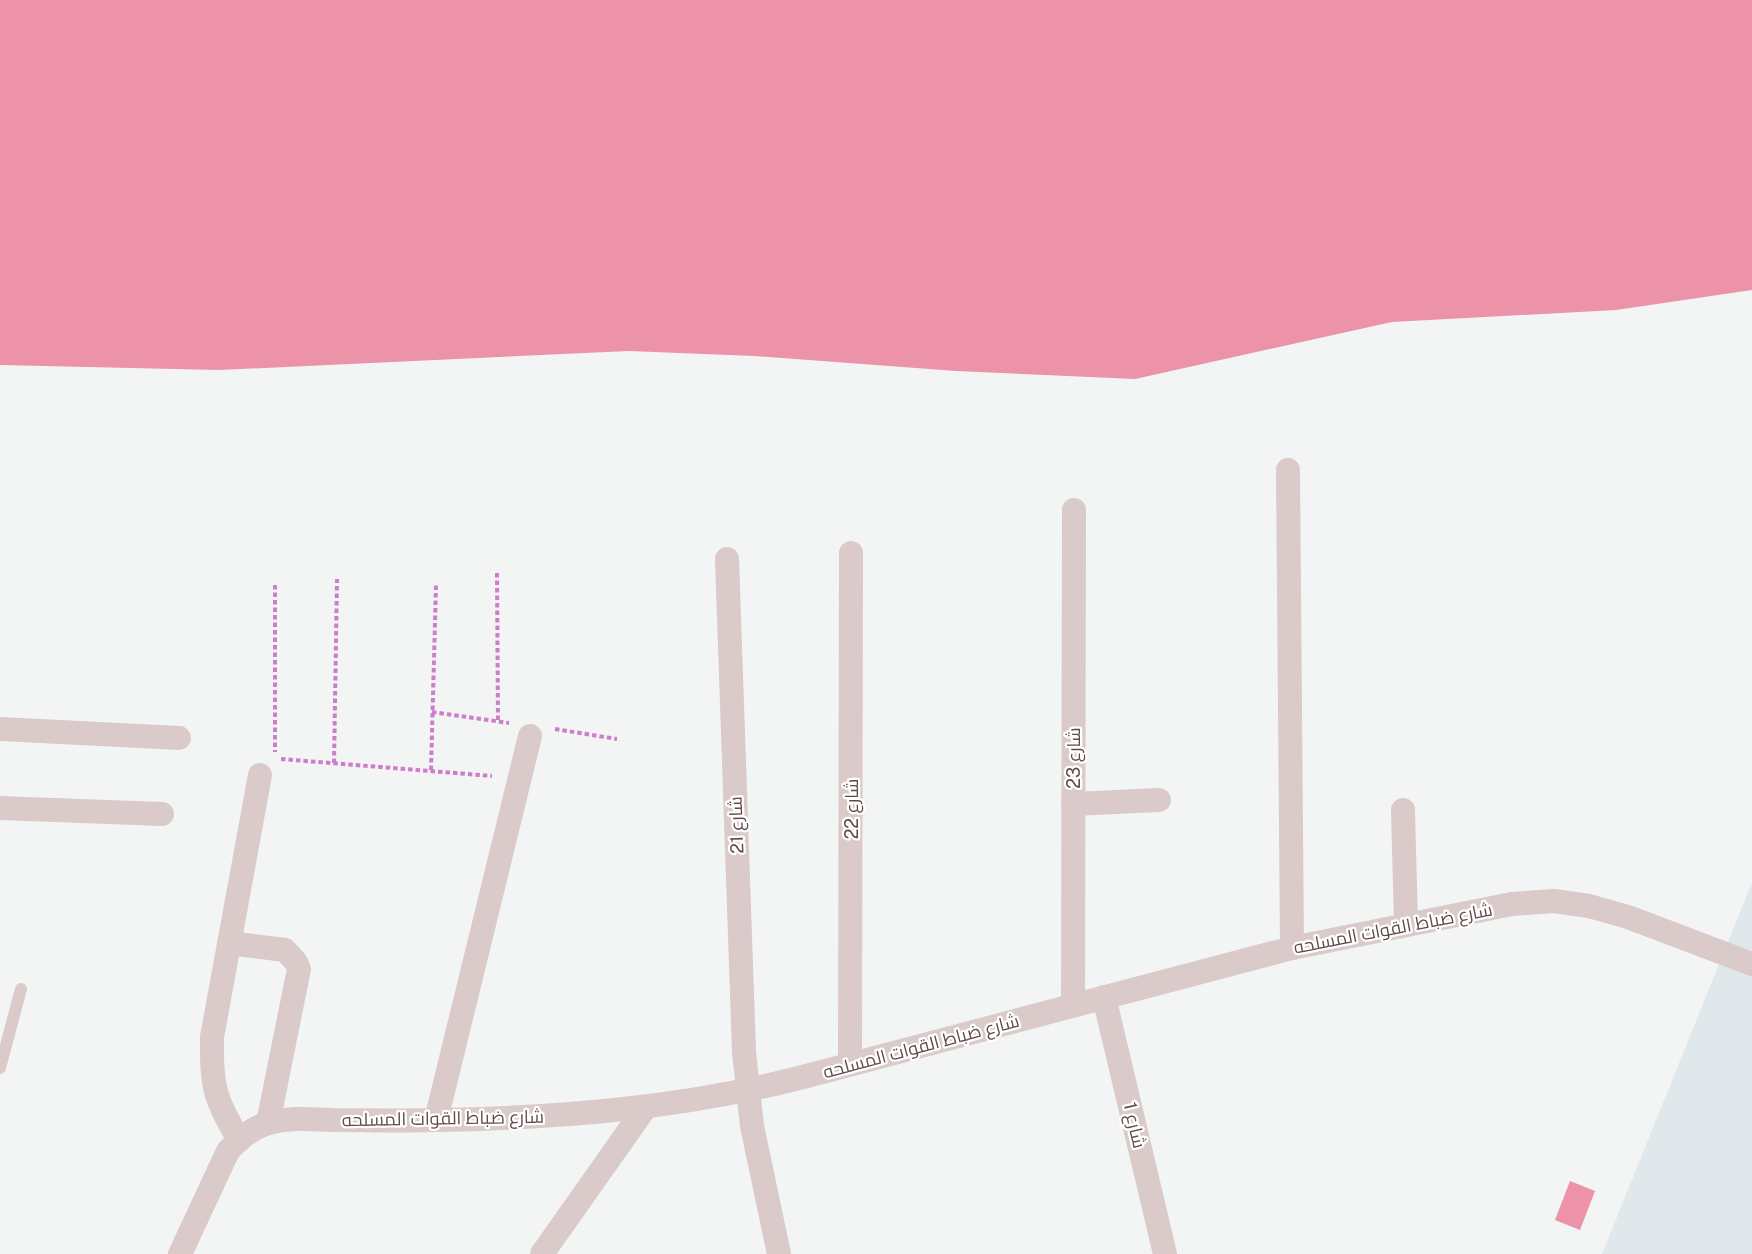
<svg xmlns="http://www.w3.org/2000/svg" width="1752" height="1254" font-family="'Public Sans',Cairo,sans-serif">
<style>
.commercial{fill:#e1e8eb}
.water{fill:#ec92a9}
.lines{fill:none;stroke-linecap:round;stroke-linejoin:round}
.path{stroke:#ce7ccb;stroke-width:4;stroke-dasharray:4.5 3;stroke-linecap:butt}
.lane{stroke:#dacaca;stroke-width:12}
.street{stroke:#dacaca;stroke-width:24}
.labels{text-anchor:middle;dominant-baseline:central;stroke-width:4.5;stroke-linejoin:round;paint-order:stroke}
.street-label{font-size:18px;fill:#604b4a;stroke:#fff}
</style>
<rect width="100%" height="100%" fill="#f3f5f4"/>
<path class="commercial" d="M1752,883V1254H1602L1738,917Z"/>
<g class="water">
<path d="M0,0H1752V290L1616,310L1392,322L1135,379L956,371L754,356L629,351L219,370L0,365Z"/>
<path d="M1570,1181L1595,1191L1580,1230L1555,1220Z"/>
</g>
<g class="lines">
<g class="path">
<path d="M497,573L498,721"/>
<path d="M275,585V752"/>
<path d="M432,712L509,723"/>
<path d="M555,729L617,739"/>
<path d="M281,759L492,776"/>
<path d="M334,763L337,579"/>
<path d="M431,770L436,585"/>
</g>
<path class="lane" d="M0,1068L21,989"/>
<g class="street">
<path d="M1288,470L1292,948"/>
<path d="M727,559L744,1052L752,1126L779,1254"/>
<path d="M0,729L179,738"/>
<path d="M1073,804L1159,800"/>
<path d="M0,808L162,814"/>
<path d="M1403,810L1406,925"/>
<path d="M229,943L285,950L296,962L299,969L268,1123"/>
<path d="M1104,997L1165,1254"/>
<path d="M1073,1005L1074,510"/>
<path d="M850,1064L851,553"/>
<path d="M436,1120L530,736"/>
<path d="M239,1140C214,1098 211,1085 212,1037L260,775"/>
<path d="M180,1254L228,1151C239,1139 252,1127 269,1123C289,1117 312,1119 332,1120C367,1120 402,1121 437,1120C559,1118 680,1108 799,1078L1292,948L1512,904L1554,901L1589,906L1628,917L1752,964"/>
<path d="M542,1254L645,1108"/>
</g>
</g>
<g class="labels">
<g class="street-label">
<text transform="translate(1073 758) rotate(-90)">شارع 23</text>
<text transform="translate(851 809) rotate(-90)">شارع 22</text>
<text transform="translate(736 825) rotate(-92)">شارع 21</text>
<text transform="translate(1393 928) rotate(-11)">شارع ضباط القوات المسلحه</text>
<text transform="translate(921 1046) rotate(-15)">شارع ضباط القوات المسلحه</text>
<text transform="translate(443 1118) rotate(-1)">شارع ضباط القوات المسلحه</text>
<text transform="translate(1135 1125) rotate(77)">شارع 1</text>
</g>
</g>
</svg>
